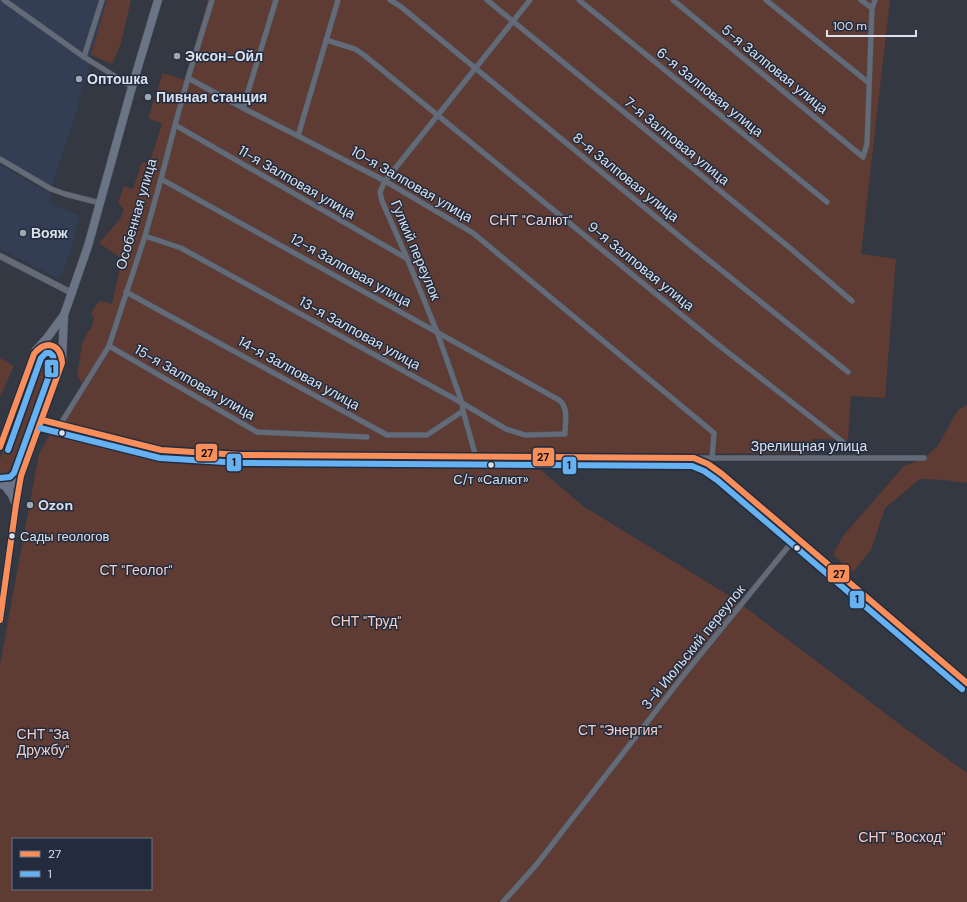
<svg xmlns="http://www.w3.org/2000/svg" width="967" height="902" font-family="'DM Sans',sans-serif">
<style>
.built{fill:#333e54}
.green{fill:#5e3b33;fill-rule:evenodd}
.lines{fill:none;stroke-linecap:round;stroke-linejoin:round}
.minor-casing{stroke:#4f545c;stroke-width:6}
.tertiary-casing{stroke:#4f545c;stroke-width:7}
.primary-casing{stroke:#4f545c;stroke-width:9}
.minor{stroke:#636a78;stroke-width:5}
.tertiary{stroke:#636a78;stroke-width:6}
.primary{stroke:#6b7484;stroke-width:8}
.bus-1-casing{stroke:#232c3e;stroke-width:9}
.bus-2-casing{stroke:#232c3e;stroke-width:9}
.bus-1{stroke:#fa8e5a;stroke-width:6}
.bus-2{stroke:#66b1f2;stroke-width:6}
.poi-dot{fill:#a0a6b0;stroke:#232c3e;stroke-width:1.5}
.bus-dot{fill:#dae1ec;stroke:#232c3e;stroke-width:1.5}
.labels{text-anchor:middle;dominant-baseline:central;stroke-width:3;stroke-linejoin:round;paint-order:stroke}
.bus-label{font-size:13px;fill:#dae1ec;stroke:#232c3e}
.poi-label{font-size:14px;font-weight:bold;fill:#dae1ec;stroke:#232c3e;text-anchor:start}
.street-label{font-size:14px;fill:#dae1ec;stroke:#232c3e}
.park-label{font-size:14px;fill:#f5cec4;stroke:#232c3e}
.line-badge{stroke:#232c3e;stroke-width:1.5}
.pale-badge-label{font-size:11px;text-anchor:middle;font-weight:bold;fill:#111}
</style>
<rect width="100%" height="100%" fill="#333842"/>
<g class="built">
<path d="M0,0H107L79,102L51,188L0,158Z"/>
<path d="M0,165L51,194L49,203L80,216L69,256L59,279L0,249Z"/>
</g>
<g class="green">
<path d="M107,0H131L121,43L112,64L91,55Z"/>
<path d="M208,0H890L861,254L896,259L885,398L851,396L848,440L813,439L810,453L526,455L255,452L152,447L60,422L88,376L82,383L77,376L82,344L88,332L92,327L94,316L91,315C94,309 95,304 101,301L112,304L122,259L99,243L120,219L124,210L118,203L124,186L133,189L142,162L148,163L150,161L162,124L148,118L163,73L185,80Z"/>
<path d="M51,349L58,355L59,360L18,476C12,481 7,484 0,479V459L37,355L42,350Z"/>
<path d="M0,358L14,366L0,397Z"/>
<path d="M967,405V483L944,480L920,479L885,508L871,550L853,572L844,565L833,554L843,536L904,466L924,458L937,447L958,410Z"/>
<path d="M52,430L70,436L72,433L149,453L186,456L382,457L529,460L583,506L733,598L906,729L967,773V902H0V664L39,454ZM13,839H151V889H13Z"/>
</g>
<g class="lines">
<defs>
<g id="minor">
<path d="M4,0L84,57"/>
<path d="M102,0L84,57L132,87"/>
<path d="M390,0L400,6L690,245L848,372"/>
<path d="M487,0L790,248L852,301"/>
<path d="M579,0L827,202"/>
<path d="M673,0L863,157L867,144L872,8L875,0"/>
<path d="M766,0L869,83"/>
<path d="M861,0L872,8"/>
<path d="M326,40L355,49L364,55L716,343L844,443"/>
<path d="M188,78L243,108L298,136L385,181L473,233L714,433L712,458"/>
<path d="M243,108L276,0"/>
<path d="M175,125L406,258"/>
<path d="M298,136L338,0"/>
<path d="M0,159L51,189L65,194L100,203"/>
<path d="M145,236L181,248L462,403L506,429L525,435L565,434C565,423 569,407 559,400L161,179"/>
<path d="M126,292L387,435H427L463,411"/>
<path d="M109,346L257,432L367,437"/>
<path d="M60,425L109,346L145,236L161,179L175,125L188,78L212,0"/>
<path d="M476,457L463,411L462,403L437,332L407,258L382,201L380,192L385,181L438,115L530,0"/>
<path d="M695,458H924"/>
<path d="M503,902L537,864L683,676L796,537"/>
</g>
<g id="tertiary">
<path d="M0,256L68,291L73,293"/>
<path d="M42,420L60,425L161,450L241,455L531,457L694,458L708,464L722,474L967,683"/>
</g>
<g id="primary">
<path d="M40,347C50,343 58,346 62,356"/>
<path d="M0,447L34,354L36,350L47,338L64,315"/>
<path d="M0,484C9,488 16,485 21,476L62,363L64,315L88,246L132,87L158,0"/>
<path d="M5,486L12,495L16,505"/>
<path d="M0,620L16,505L21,477"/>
</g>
</defs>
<use href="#minor" class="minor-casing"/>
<use href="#tertiary" class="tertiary-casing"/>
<use href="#primary" class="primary-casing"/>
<use href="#minor" class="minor"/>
<use href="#tertiary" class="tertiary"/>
<use href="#primary" class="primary"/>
<defs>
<g id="bus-1">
<path d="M42,420L161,450L241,455L694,458L708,464L722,474L967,683"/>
<path d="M0,447L34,354C46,339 61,344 62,363L21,476L16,505L0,620"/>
</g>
<g id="bus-2">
<path d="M40,428L160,458L241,463L692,466L704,471L717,480L962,689"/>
<path d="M0,478L10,477L14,473L54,362L53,356L50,353H46L41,358L8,450"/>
</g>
</defs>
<use href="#bus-1" class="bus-1-casing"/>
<use href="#bus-2" class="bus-2-casing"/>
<use href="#bus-1" class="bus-1"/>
<use href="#bus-2" class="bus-2"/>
</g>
<g class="poi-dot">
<circle cx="177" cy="56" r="4"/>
<circle cx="79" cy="79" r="4"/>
<circle cx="148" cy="97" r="4"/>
<circle cx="23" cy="233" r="4"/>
<circle cx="30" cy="505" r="4"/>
</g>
<g class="bus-dot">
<circle cx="62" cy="433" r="3.5"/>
<circle cx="491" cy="465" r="3.5"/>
<circle cx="12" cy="536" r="3.5"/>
<circle cx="797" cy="548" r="3.5"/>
</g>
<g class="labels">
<g class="bus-label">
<text x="491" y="479">С/т «Салют»</text>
<text x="20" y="536" text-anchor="start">Сады геологов</text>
</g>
<g class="poi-label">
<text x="185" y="56">Эксон-Ойл</text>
<text x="87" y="79">Оптошка</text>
<text x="156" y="97">Пивная станция</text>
<text x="31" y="233">Вояж</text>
<text x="38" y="505">Ozon</text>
</g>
<g class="street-label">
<text transform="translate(775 69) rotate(39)">5-я Залповая улица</text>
<text transform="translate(710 92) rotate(39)">6-я Залповая улица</text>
<text transform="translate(677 141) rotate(39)">7-я Залповая улица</text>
<text transform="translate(626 177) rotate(39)">8-я Залповая улица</text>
<text transform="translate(297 182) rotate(30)">11-я Залповая улица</text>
<text transform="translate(412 184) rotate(30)">10-я Залповая улица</text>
<text transform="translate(136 214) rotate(-74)">Особенная улица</text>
<text transform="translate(416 250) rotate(67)">Гулкий переулок</text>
<text transform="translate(641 266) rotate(39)">9-я Залповая улица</text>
<text transform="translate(351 270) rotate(29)">12-я Залповая улица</text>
<text transform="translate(360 333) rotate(29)">13-я Залповая улица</text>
<text transform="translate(299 373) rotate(29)">14-я Залповая улица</text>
<text transform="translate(195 382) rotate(30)">15-я Залповая улица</text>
<text x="809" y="446">Зрелищная улица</text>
<text transform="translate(693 647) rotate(-51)">3-й Июльский переулок</text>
</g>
<g class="park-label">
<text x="531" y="220">СНТ "Салют"</text>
<text x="136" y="570">СТ "Геолог"</text>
<text x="366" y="621">СНТ "Труд"</text>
<text x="620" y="730">СТ "Энергия"</text>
<text x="43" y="734">СНТ "За<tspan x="43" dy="16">Дружбу"</tspan></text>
<text x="902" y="837">СНТ "Восход"</text>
</g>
</g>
<g class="line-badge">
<rect x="44" y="359" width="15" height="19" rx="4" fill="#66b1f2"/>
<rect x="195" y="443" width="23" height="19" rx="4" fill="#fa8e5a"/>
<rect x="532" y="447" width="23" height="20" rx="4" fill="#fa8e5a"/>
<rect x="226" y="453" width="16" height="19" rx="4" fill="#66b1f2"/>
<rect x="562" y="456" width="15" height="19" rx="4" fill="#66b1f2"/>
<rect x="827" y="564" width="23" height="19" rx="4" fill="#fa8e5a"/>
<rect x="849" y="590" width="16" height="19" rx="4" fill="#66b1f2"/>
</g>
<g class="pale-badge-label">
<text x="52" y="373">1</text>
<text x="207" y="457">27</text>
<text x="543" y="461">27</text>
<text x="234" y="466">1</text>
<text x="569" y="469">1</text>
<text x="839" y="578">27</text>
<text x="857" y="603">1</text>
</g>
<rect x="12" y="838" width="140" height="52" fill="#232c3e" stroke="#6c7484"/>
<rect x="20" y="851" width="20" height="6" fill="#fa8e5a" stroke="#6c7484"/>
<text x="48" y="858" font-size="12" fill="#dae1ec">27</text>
<rect x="20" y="871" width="20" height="6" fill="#66b1f2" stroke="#6c7484"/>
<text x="48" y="878" font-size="12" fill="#dae1ec">1</text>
<path d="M827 30v6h89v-6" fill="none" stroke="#dae1ec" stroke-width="2"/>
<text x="833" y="30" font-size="12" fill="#dae1ec" stroke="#232c3e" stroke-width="3" paint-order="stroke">100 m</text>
</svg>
